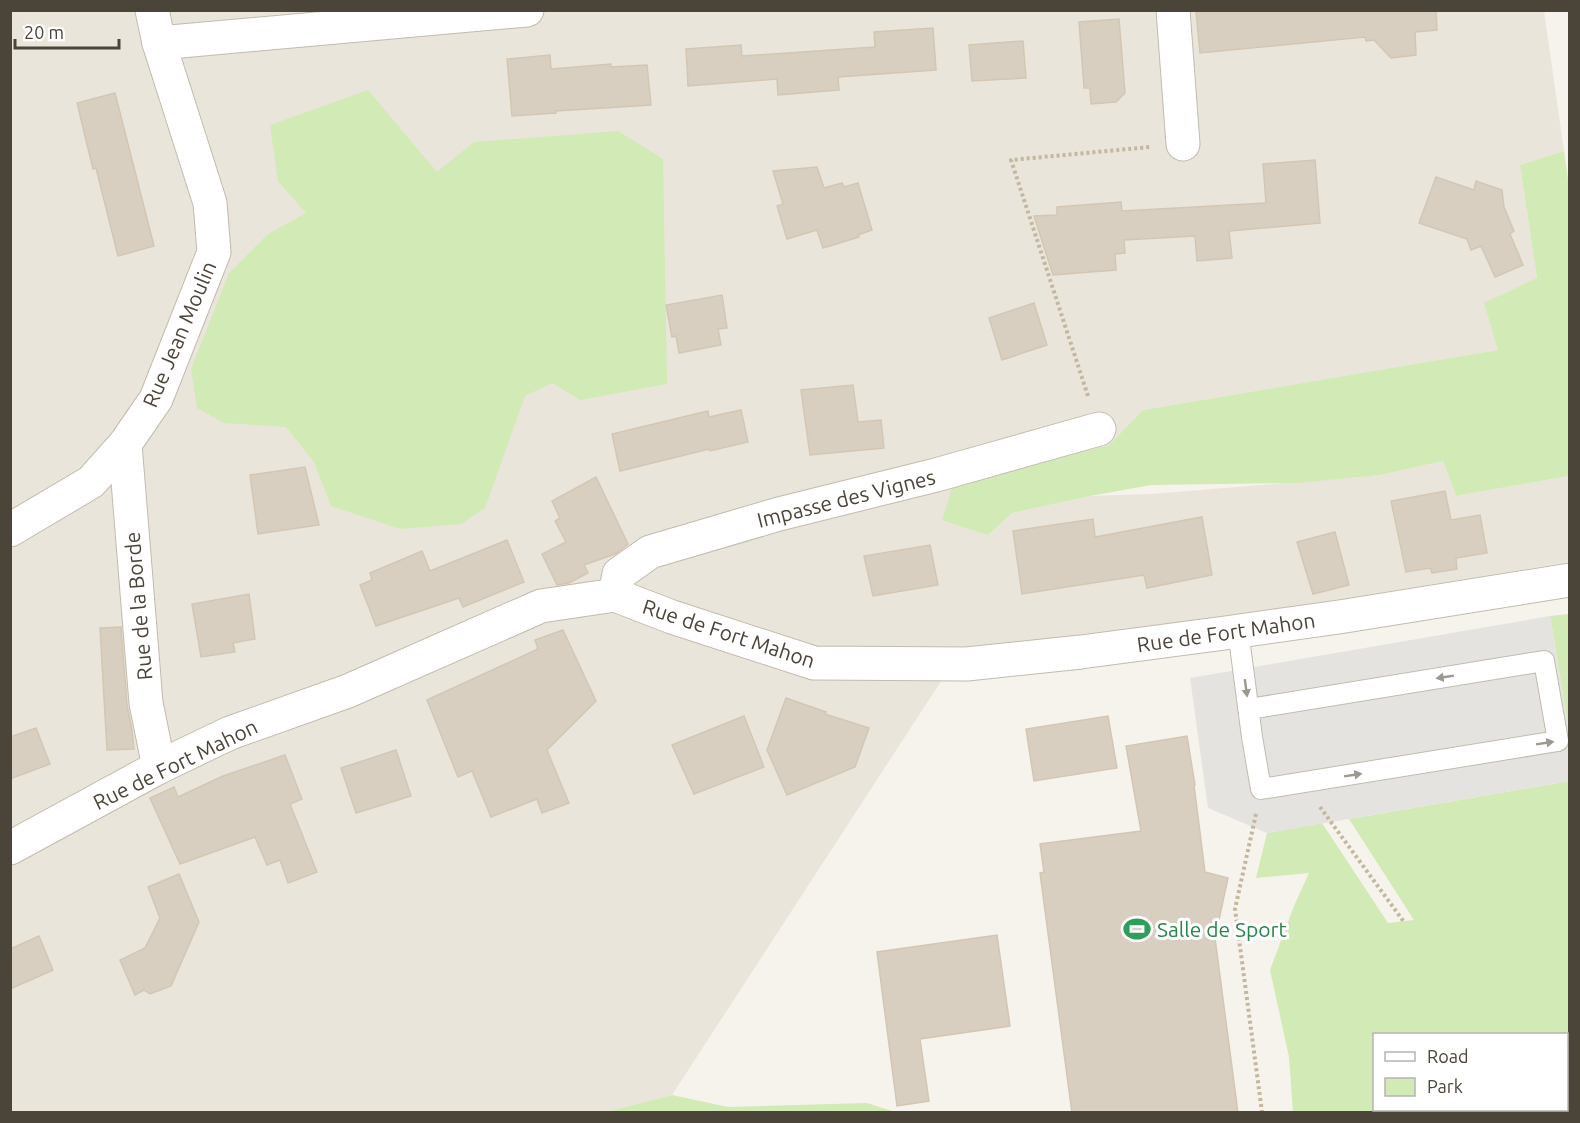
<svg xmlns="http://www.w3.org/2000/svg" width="1580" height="1123" font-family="Ubuntu,sans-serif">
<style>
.residential{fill:#eae5da}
.green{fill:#d2eab5;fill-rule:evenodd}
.parking{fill:#e5e3e0}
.building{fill:#d8cfc1;stroke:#d3c7b4;stroke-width:1.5}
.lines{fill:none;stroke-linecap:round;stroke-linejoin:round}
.service-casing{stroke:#c2bbae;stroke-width:22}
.minor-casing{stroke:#c2bbae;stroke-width:35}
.tertiary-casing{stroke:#c2bbae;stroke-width:35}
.path{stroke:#c4b79f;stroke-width:4;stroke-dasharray:3 3;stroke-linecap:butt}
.service{stroke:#fff;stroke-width:20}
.minor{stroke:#fff;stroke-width:33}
.tertiary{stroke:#fff;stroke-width:33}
.oneway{fill:#9c9892}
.labels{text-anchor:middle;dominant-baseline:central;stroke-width:6;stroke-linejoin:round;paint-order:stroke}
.street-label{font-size:21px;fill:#4b4439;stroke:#fff}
.leisure-label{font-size:21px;fill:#27864d;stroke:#fff;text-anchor:start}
</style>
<rect width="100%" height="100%" fill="#f6f3ec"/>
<path class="residential" d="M10,11H1544L1564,151L1520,165L1537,278L1499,350L1143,410L1109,445L955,482L988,535L1012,513L1090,496L1152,494L1380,475L1443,461L1456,496L1569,476V562L1208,621L960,652L672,1095L606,1112H11Z"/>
<g class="green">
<path d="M368,90L437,172L474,142L618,131L663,159L667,384L580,400L552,383L525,396L485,508L461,524L400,529L331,506L314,462L286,427L224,423L197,408L191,369L229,273L268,234L306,213L278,181L270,125Z"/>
<path d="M1564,151L1570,194L1569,476L1456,496L1443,461L1380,475L1296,483L1151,485L1090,496L1012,513L988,535L942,520L954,482L1109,445L1143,410L1498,350L1484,303L1537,278L1520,165Z"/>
<path d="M1569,614V731L1550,616Z"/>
<path d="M1569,781V1112H1293L1289,1057L1270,970L1294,906L1309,873L1256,878L1267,833L1322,823L1388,923L1414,920L1349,819ZM1374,1034H1566V1110H1374Z"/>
<path d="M672,1095L728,1107L867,1103L895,1112H606Z"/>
</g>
<path class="parking" d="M1550,616L1569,731V781L1267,833L1208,808L1190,678Z"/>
<g class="building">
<path d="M1196,10H1436L1437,30L1415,32L1416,55L1391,58L1374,40L1366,41L1365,37L1200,53Z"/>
<path d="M1119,19L1125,93L1116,102L1091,104L1090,88H1084L1079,22Z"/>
<path d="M933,28L936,70L838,77L839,90L778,95L777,79L688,86L686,49L741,45L742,56L875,47L874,32Z"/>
<path d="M1023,41L1026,78L972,81L969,45Z"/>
<path d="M550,55L551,69L611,64V67L647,65L651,105L556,111V113L512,116L507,59Z"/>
<path d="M115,93L154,246L118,256L96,168L93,169L77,103Z"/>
<path d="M1315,160L1320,223L1229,231L1232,258L1197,261L1195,236L1124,240L1125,253L1115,254L1116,270L1053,275L1034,216L1057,215V207L1121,202L1122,211L1266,203L1263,164Z"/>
<path d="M817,167L824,188L842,183L844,187L858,183L872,230L858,235L859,237L823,248L817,230L787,239L777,206L783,204L773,171Z"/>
<path d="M1436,177L1474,190L1476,181L1502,190L1504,207L1514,231L1510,234L1523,265L1495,277L1481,246L1471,250L1467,239L1419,223Z"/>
<path d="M722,295L727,328L718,329L721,345L679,353L676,336L672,337L666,305Z"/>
<path d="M1034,303L1047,345L1002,360L989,318Z"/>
<path d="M853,385L858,422L881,420L884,448L810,455L801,390Z"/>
<path d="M741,410L748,442L710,451L709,449L620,471L612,434L708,411L709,417Z"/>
<path d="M305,467L319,525L258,534L250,475Z"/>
<path d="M596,477L628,544L615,554L584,565L588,573L569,583L557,585L542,554L566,542L555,521L560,518L552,501Z"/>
<path d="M1445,491L1451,520L1480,515L1487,553L1456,558L1457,569L1432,573L1430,568L1406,572L1391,501Z"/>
<path d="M1202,517L1212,575L1147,588L1144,575L1022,594L1013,531L1093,519L1095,537Z"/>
<path d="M1335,532L1349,585L1313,594L1297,542Z"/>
<path d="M507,540L524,582L463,607L459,598L376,626L360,585L372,580L370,573L422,551L430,571Z"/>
<path d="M930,545L938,585L873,596L864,556Z"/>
<path d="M249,594L255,639L233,643L235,652L201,657L192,604Z"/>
<path d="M121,627L127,705L132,730L134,749L107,750L100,628Z"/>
<path d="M563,630L596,701L547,750L569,803L542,813L537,799L491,817L472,771L458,777L427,700L538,649L535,640Z"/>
<path d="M786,698L826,712L825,714L869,728L855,767L787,795L767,750Z"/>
<path d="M744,716L764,767L694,794L672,745Z"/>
<path d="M1108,716L1117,768L1034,781L1026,729Z"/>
<path d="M36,728L50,764L10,779V737Z"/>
<path d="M1187,736L1195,785H1194L1205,872L1228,878L1215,938L1238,1113H1072L1040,873L1044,872L1040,844L1141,831L1126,746Z"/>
<path d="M396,750L411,796L356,813L341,768Z"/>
<path d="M285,755L302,799L290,804L317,872L288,883L280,860L267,865L255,837L180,864L150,798L174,787L178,797L223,776Z"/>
<path d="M179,874L199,922L171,986L150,994L144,990L135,995L120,960L145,948L160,918L148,887Z"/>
<path d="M997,935L1010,1026L920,1039L929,1101L897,1106L877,952Z"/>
<path d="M39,936L53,970L10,989V949Z"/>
</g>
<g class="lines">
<defs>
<path id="service" d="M1238,630L1252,737L1261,789L1558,741L1544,661L1249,709"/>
<g id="minor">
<path d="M1173,10L1183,144"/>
<path d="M159,43L527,10"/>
<path d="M125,444L146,703L159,767"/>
<path d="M10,530L91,482L125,444L156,399L214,252L210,203L159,43L152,10"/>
<path d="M615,595L619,574L650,552L779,514L936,475L1099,429"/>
</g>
<path id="tertiary" d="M10,848L159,767L230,733L348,691L541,606L615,595L672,617L814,663L967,664L1081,652L1225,633L1339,617L1570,580"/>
</defs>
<use href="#service" class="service-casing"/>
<use href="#minor" class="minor-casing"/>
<use href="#tertiary" class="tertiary-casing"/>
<g class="path">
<path d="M1088,396L1011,160L1150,147"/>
<path d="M1320,807L1404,922"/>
<path d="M1256,814L1235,909L1262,1112"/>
</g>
<use href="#service" class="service"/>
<use href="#minor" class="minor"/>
<use href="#tertiary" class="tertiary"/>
</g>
<defs><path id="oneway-solid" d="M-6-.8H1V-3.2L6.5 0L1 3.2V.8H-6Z" transform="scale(1.5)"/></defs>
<g class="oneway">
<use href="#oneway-solid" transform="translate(1445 677) rotate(171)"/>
<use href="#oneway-solid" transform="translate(1246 688) rotate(82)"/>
<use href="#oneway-solid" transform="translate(1545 743) rotate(-9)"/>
<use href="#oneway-solid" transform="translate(1353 775) rotate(-9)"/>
</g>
<defs>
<symbol id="stadium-bare" viewBox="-9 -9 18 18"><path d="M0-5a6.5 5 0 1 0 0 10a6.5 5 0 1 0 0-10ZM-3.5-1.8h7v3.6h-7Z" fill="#2e9e5b" stroke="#fff" stroke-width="2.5" paint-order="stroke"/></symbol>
</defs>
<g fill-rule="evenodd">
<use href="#stadium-bare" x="1118" y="910" width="38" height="38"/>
</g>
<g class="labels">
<g class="street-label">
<text transform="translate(179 334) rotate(-67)">Rue Jean Moulin</text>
<text transform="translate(846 498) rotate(-14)">Impasse des Vignes</text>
<text transform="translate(138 606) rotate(-95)">Rue de la Borde</text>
<text transform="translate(1226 632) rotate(-8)">Rue de Fort Mahon</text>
<text transform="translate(729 633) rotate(18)">Rue de Fort Mahon</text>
<text transform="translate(175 764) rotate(-26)">Rue de Fort Mahon</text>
</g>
<g class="leisure-label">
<text x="1157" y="929">Salle de Sport</text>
</g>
</g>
<rect width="1580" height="1123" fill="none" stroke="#4b4439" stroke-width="24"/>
<rect x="1373" y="1033" width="195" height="78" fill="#ffffff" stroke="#b7b4b0" stroke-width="1.5"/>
<rect x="1385" y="1052" width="30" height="9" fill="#ffffff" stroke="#b7b4b0" stroke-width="1.5"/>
<text x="1427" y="1063" font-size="18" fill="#4b4439">Road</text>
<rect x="1385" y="1078" width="30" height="18" fill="#d2eab5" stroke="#b7b4b0" stroke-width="1.5"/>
<text x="1427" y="1093" font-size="18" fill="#4b4439">Park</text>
<path d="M15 39v9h104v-9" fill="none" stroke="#4b4439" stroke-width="3"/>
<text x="24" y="39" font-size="18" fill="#4b4439" stroke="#ffffff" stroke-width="4.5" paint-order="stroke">20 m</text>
</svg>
